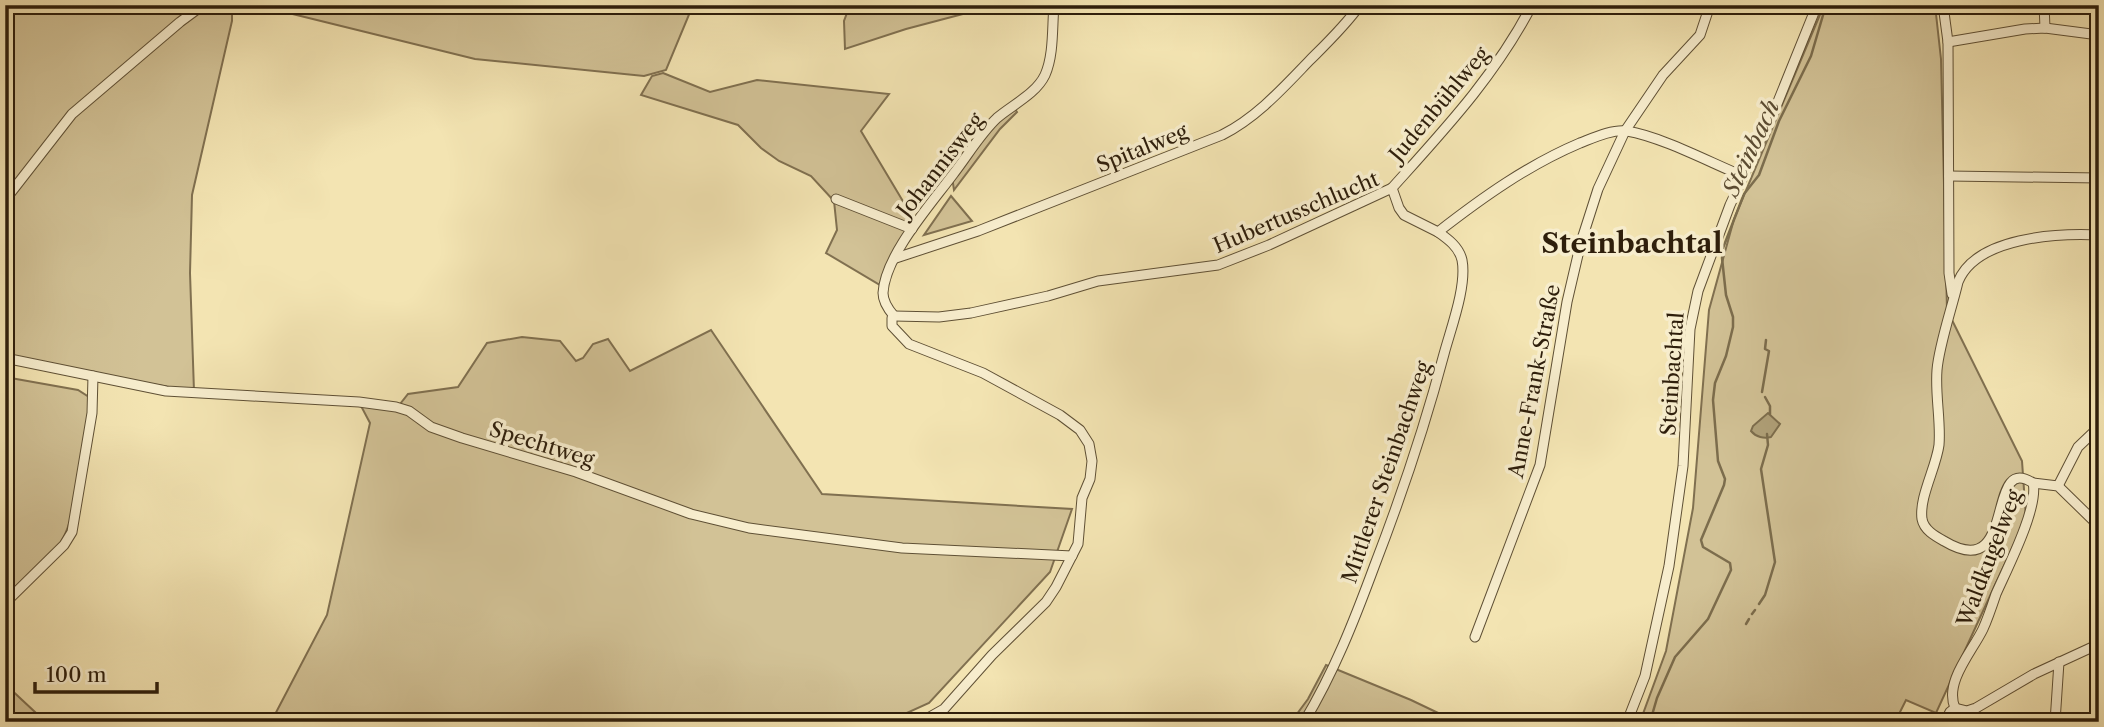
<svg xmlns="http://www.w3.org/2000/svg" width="2104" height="727" font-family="'Libre Caslon Text',serif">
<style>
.green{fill:#d2c296;stroke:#807050;stroke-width:2}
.water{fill:#b0a179;stroke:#7c6d4d;stroke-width:2}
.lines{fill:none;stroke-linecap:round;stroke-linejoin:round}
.stream{stroke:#7c6d4d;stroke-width:2.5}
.minor-casing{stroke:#5f5035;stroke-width:11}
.minor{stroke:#f7edcd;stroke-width:9}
.labels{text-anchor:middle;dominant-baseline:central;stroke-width:7;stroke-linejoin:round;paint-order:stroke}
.street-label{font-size:21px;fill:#2e1e0b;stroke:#f7edcd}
.water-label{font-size:23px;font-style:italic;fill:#5c4c32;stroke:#f7edcd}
.district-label{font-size:28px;font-weight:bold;fill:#2e1e0b;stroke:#f7edcd}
</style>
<rect width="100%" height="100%" fill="#f3e4b2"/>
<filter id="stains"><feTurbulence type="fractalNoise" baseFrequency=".00286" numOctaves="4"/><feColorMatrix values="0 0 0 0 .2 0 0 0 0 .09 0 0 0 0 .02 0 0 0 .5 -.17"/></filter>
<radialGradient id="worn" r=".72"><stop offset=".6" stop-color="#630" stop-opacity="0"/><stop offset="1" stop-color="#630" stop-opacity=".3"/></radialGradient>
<g class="green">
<path d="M5,5H242L232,13V21L192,195L190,273L194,391L95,375L5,355Z"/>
<path d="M256,5H693L666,70L644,76L475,59Z"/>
<path d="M850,5H997L906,29L845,49L844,21Z"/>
<path d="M1824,5H1935L1941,59L1947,310L2022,461L2026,518L1936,713L1906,700L1895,722H1640L1666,651L1693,508L1709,310L1734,219Z"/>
<path d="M663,73L710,92L757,80L889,94L861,131L913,218L880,285L826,253L837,230L834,201L811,176L779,161L761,148L738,125L641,95L652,76Z"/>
<path d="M1013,106L1017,112L1000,129L954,190L952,177L982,135Z"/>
<path d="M951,196L972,221L924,235Z"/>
<path d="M711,330L822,494L1072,509L1050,572L929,703L887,722H271L327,615L370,423L361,406L400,404L408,394L458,387L487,343L522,337L560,341L576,361L583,358L593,344L608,339L630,371Z"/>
<path d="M5,377L78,390L92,399C86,438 79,521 56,550C41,567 22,583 5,599Z"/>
<path d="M1326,665L1411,700L1457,722H1291L1308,699Z"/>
<path d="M5,684L36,713L30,722H5Z"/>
</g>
<path class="water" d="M1768,413L1780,424L1771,437C1764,439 1756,437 1751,431L1753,426Z"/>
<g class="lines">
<g class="stream">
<path d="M1762,392L1769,351L1765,349L1766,340"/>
<path d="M1765,397L1770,406V414"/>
<path d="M1759,604L1765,595L1775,562L1761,469L1768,445L1767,434"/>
<path d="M1752,614L1755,610"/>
<path d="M1746,624L1749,619"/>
<path d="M1650,722L1657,698L1675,657L1708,619L1731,570L1730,563L1703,547L1701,540L1724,485L1725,479L1718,461L1713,400L1715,383L1726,356L1733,327V317L1726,295L1722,258L1723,248L1744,194L1759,175L1779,121L1811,56L1826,5"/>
</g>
<defs>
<g id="minor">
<path d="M1943,5L1948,42L1949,273L1952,294"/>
<path d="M2044,5L2045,28"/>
<path d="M1948,42L2025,29L2045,28L2099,35"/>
<path d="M1949,176L2099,178"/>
<path d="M1392,188C1445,129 1495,76 1532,5"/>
<path d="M836,199L912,229"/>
<path d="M5,200L72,114L180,22L203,5"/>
<path d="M896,258L978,231L1222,135C1257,117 1282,89 1309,61C1327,43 1345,26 1360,5"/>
<path d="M894,316L939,317L971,313L1048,296L1098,281L1218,265L1269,245L1392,188L1399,208L1404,215L1438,232C1483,197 1528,165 1580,143C1593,138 1612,129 1627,131C1662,137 1709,162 1743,176"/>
<path d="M894,316L892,318V326L909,344L983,373L1060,415L1080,430L1089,444L1092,461L1090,479L1082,498L1078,544L1056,587L1046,602L992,655L944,709L921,722"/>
<path d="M894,316C888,309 883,302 883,293C885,255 932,203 954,173C968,155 980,134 997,118C1012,105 1036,94 1045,75C1054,55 1052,27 1054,5"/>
<path d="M5,358L166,391L359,402L396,407L409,411L431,427L462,438L576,472L691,514L749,528L902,548L1072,556"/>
<path d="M2033,483L2058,486L2099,526"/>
<path d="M2058,486L2078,447L2099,427"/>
<path d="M5,603L64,545L72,532L92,413L93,376"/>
<path d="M1475,637L1540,465L1567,302L1581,242L1598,189L1625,131L1663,75L1700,35L1710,5"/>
<path d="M1955,708C1944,682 1972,652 1983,629C1988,618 1992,606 1996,594C2007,569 2039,507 2033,483C1984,451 2019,586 1944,541C1935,536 1924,530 1922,519C1919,497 1936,468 1939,445C1941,421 1935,395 1937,370C1939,345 1952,308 1958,282C1976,237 2057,233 2099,235"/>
<path d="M1955,708L1967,711L1976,708L2034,674L2099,644"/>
<path d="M1304,722C1334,672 1354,621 1374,567C1401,497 1425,426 1444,354C1451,328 1467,286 1462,260C1459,247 1448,239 1438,232"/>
<path d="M1627,722L1645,676L1669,566L1683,466L1690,329L1698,291L1730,205L1777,104L1817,5"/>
<path d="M1945,722L1950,712L1955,708"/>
<path d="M2055,722L2059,662"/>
</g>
</defs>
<use href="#minor" class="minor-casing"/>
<use href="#minor" class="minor"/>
</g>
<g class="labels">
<g class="street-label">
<text transform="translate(1439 104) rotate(-50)">Judenbühlweg</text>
<text transform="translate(1142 148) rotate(-22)">Spitalweg</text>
<text transform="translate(940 165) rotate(-52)">Johannisweg</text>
<text transform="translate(1296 212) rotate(-23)">Hubertusschlucht</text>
<text transform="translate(1672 374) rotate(-86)">Steinbachtal</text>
<text transform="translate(1534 381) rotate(-79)">Anne-Frank-Straße</text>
<text transform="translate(542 444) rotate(17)">Spechtweg</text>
<text transform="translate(1386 472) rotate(-71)">Mittlerer Steinbachweg</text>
<text transform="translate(1989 558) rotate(-69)">Waldkugelweg</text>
</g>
<g class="water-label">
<text transform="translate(1751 148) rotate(-65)">Steinbach</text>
</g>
<g class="district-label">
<text x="1632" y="243">Steinbachtal</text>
</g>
</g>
<rect width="2104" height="727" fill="none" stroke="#f3e4b2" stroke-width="28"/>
<rect x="7" y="7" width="2090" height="713" fill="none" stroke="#2e1e0b" stroke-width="3.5"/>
<rect x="14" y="14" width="2076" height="699" fill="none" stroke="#2e1e0b" stroke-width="2"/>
<path d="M35 682v10h122v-10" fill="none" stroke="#2e1e0b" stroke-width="3.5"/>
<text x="46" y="682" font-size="21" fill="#2e1e0b" stroke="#f7edcd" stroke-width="5" paint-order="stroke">100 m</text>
<rect width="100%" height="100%" filter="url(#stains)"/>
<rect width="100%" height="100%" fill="url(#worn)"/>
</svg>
